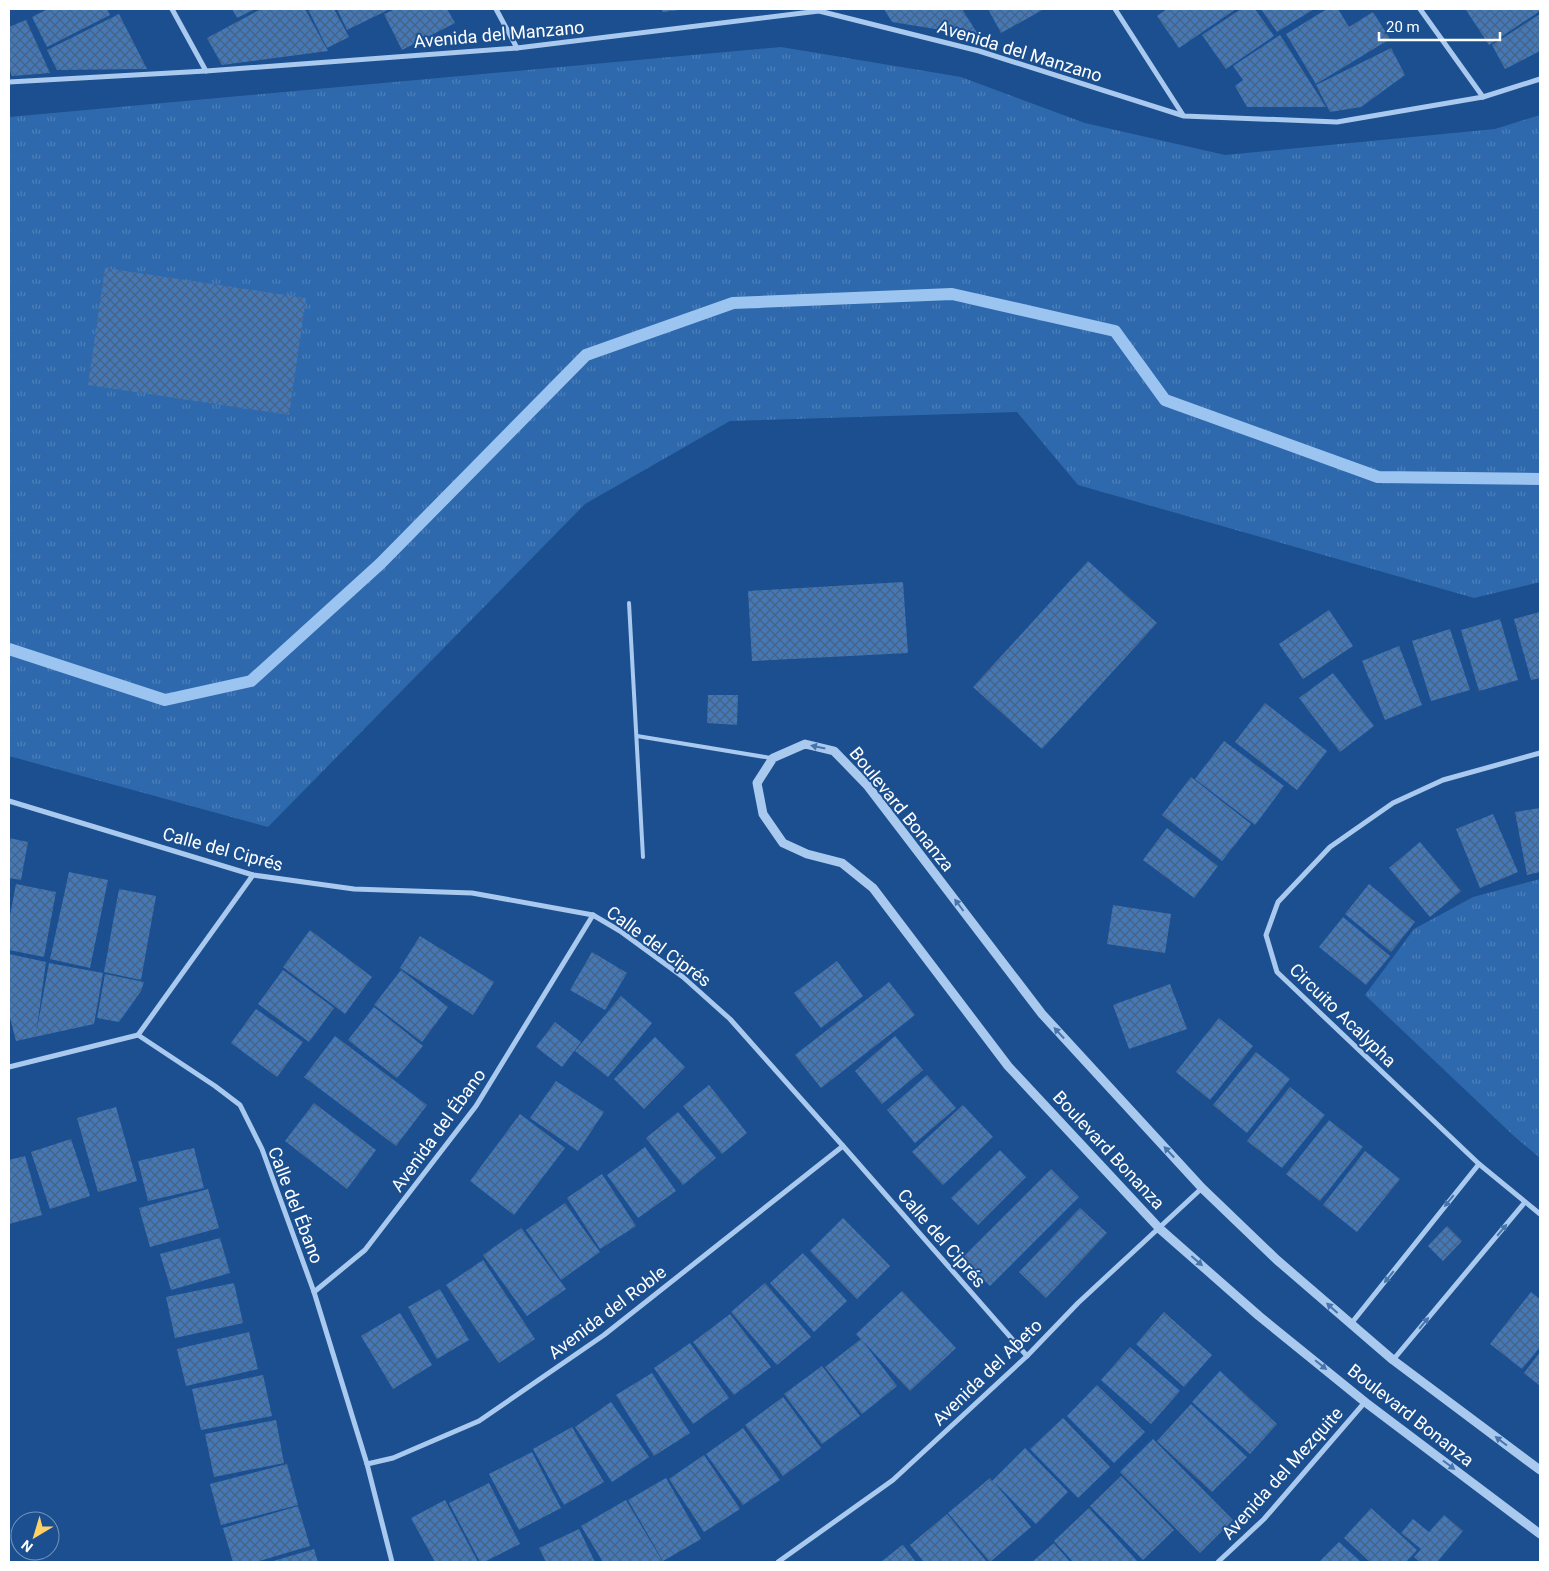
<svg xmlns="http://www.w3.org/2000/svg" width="1549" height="1571" font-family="Roboto,sans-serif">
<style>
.grass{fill:url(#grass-tufts)}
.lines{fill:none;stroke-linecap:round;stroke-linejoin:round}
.stream{stroke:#9cc4f0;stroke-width:12}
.building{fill:url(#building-cross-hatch)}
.service{stroke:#a9c9ee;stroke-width:4}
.minor{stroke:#a9c9ee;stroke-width:5}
.tertiary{stroke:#a9c9ee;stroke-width:9}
.oneway{fill:#4674ac}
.labels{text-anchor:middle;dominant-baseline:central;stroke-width:4;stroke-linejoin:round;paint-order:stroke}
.street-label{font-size:18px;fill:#fff;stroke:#1b4f8f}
</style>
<defs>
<pattern id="grass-tufts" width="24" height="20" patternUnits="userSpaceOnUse" patternTransform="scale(1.25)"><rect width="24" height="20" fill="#2e69ad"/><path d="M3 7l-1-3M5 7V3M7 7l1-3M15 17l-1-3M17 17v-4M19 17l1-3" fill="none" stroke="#4d80b9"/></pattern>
<pattern id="building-cross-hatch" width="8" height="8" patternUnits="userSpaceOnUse" patternTransform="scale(1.25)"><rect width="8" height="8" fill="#4478b7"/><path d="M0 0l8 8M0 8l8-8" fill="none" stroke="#486282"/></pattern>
</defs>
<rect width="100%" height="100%" fill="#1b4f8f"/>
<g class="grass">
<path d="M781,47L961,77L1085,123L1225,155L1495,129L1540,115V582L1474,598L1078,485L1017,412L730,421L585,504L268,827L9,756V117Z"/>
<path d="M1540,879V1158L1515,1137L1365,995L1414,929L1473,897Z"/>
</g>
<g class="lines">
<path class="stream" d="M9,649L165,700L251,681L380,564L586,355L733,303L952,294L1115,331L1165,400L1378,477L1540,479"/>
</g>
<g class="building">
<path d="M48,9H107L110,15L47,47L32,17Z"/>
<path d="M232,9H255L237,18Z"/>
<path d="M261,9H305L328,51L222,65L207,38Z"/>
<path d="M308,9H334L349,37L327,48Z"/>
<path d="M337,9H390L347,30Z"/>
<path d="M395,9H447L455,23L402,50L384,14Z"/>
<path d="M661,9H679V10L663,12Z"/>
<path d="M884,9H962L979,36L892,22Z"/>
<path d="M988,9H1044L1001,33Z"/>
<path d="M1167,9H1236L1179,48L1157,16Z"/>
<path d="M1241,9H1255L1274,36L1226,69L1202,35Z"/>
<path d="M1261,9H1314L1277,32Z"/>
<path d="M1327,9H1338L1349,27L1373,12L1390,39L1316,84L1286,34Z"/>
<path d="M1468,9H1540V11L1489,45L1466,10Z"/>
<path d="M119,14L147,69L57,70L47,50Z"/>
<path d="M1540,14V51L1505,69L1492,45Z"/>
<path d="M26,20L50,73L12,76L9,69V27Z"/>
<path d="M1280,35L1326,107H1247L1235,86L1243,80L1233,66Z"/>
<path d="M1391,48L1405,75L1361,107L1330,112L1316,85Z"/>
<path d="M105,268L306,298L289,415L88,385Z"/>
<path d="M1088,561L1157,623L1042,749L973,687Z"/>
<path d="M903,582L908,653L752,661L748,591Z"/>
<path d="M1329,610L1353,646L1303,679L1279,644Z"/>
<path d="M1540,612V678L1531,680L1514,619Z"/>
<path d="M1500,619L1518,680L1479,691L1461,630Z"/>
<path d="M1450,629L1470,690L1431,701L1412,641Z"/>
<path d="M1399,646L1422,705L1385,720L1362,661Z"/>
<path d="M1333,673L1374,726L1340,752L1299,698Z"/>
<path d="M708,695H738L737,725L707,723Z"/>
<path d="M1265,703L1327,751L1297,790L1235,742Z"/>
<path d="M1224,741L1284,786L1255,825L1195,779Z"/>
<path d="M1191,777L1251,824L1222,861L1162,815Z"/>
<path d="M1540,808V872L1527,875L1515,812Z"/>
<path d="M1493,814L1518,872L1480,888L1456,829Z"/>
<path d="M1167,828L1218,866L1194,898L1143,860Z"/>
<path d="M9,838L28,842L21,880L9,878Z"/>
<path d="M1420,842L1461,891L1430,917L1389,868Z"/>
<path d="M69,872L108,880L90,968L50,959Z"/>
<path d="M16,884L56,892L44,957L9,950V921Z"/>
<path d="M1369,884L1415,922L1391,952L1345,914Z"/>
<path d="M119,889L156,896L141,980L104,972Z"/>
<path d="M1113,905L1171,914L1165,953L1107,944Z"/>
<path d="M1343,917L1390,956L1366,985L1319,947Z"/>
<path d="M310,930L372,977L345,1014L283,967Z"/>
<path d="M420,936L494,982L473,1015L400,968Z"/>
<path d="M592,952L627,973L605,1010L570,990Z"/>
<path d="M9,954L46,962L36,1034L49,963L103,973L94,1024L16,1041L9,1014Z"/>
<path d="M837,961L863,996L821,1028L794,993Z"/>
<path d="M283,970L334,1008L309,1042L258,1004Z"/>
<path d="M401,970L448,1007L422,1042L374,1005Z"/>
<path d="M105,974L144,982L141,991L119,1022L97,1018Z"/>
<path d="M889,982L915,1015L821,1088L795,1055Z"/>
<path d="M1170,984L1187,1029L1129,1049L1113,1005Z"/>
<path d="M621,996L652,1023L608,1077L575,1051Z"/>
<path d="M374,1007L423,1046L397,1078L348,1040Z"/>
<path d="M256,1009L303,1042L277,1077L231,1043Z"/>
<path d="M1219,1018L1253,1046L1210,1100L1176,1072Z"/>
<path d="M555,1022L581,1042L562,1067L536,1047Z"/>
<path d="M335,1036L427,1105L396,1146L304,1077Z"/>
<path d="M895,1036L923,1070L882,1104L855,1071Z"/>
<path d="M655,1037L685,1067L644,1109L614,1079Z"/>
<path d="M1256,1052L1290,1079L1247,1133L1213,1105Z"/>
<path d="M927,1075L956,1108L915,1143L887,1110Z"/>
<path d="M556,1081L604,1112L578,1151L530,1118Z"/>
<path d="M709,1085L747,1133L722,1154L683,1106Z"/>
<path d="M1290,1087L1325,1115L1282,1168L1247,1141Z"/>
<path d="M314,1103L376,1150L347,1189L285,1141Z"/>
<path d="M963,1105L993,1137L943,1185L912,1152Z"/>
<path d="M116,1107L137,1181L98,1192L77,1118Z"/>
<path d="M678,1112L716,1158L683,1185L646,1138Z"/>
<path d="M520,1114L565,1148L514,1215L470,1181Z"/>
<path d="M1329,1120L1363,1147L1320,1201L1286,1174Z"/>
<path d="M71,1139L90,1196L50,1209L31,1152Z"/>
<path d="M645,1147L676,1191L638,1218L607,1175Z"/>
<path d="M194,1148L204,1188L148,1201L138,1161Z"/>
<path d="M1000,1150L1026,1177L978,1225L951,1198Z"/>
<path d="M1365,1151L1400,1179L1357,1232L1323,1205Z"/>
<path d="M25,1156L42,1215L9,1224V1160Z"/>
<path d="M1051,1169L1079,1197L990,1286L962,1258Z"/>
<path d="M602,1174L636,1226L600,1249L567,1198Z"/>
<path d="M208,1189L219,1228L150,1247L139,1208Z"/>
<path d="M565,1203L600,1252L561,1280L526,1230Z"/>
<path d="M1080,1208L1107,1233L1046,1298L1019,1272Z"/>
<path d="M843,1218L890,1266L857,1299L810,1251Z"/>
<path d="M1447,1226L1462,1241L1443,1261L1428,1246Z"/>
<path d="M521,1228L566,1289L527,1316L483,1255Z"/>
<path d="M220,1238L230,1273L171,1290L160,1254Z"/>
<path d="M803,1253L847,1301L814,1332L770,1283Z"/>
<path d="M483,1260L535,1339L499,1363L446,1285Z"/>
<path d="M234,1283L243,1323L175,1338L166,1297Z"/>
<path d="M765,1283L811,1337L777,1365L731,1312Z"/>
<path d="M440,1289L469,1340L437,1359L408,1307Z"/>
<path d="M902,1291L956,1348L910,1391L856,1334Z"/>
<path d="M1531,1292L1540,1299V1347L1522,1369L1490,1344Z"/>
<path d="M1164,1312L1212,1355L1184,1387L1136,1344Z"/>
<path d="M400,1313L432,1365L393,1389L361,1336Z"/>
<path d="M730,1314L771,1367L734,1395L693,1342Z"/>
<path d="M249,1332L258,1369L186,1386L177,1349Z"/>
<path d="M861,1339L897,1386L862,1414L825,1367Z"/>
<path d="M690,1343L729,1398L693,1424L654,1368Z"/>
<path d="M1130,1347L1180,1391L1151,1424L1101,1380Z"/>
<path d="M1540,1352V1386L1524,1373Z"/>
<path d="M822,1366L860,1416L822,1444L784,1394Z"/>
<path d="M1220,1371L1277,1424L1250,1454L1192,1402Z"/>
<path d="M652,1373L690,1433L654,1456L616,1395Z"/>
<path d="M263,1375L272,1416L201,1430L192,1389Z"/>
<path d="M1097,1385L1145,1432L1114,1463L1067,1416Z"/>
<path d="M783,1397L821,1448L783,1476L745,1425Z"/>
<path d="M611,1402L649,1457L612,1482L575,1427Z"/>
<path d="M1191,1404L1247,1457L1212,1492L1157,1441Z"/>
<path d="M1063,1418L1110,1467L1078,1498L1030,1449Z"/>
<path d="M276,1420L284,1463L214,1477L205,1434Z"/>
<path d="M572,1427L604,1482L564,1505L533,1449Z"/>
<path d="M743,1428L780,1480L743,1505L706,1454Z"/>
<path d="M1153,1439L1233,1520L1200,1553L1120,1472Z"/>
<path d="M1025,1448L1068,1492L1036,1524L994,1482L1031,1527L990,1562L948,1513L990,1478L992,1481Z"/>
<path d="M532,1452L561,1508L519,1530L489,1474Z"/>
<path d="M704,1455L740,1509L704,1532L669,1479Z"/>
<path d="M287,1464L298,1505L221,1525L210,1484Z"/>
<path d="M1121,1476L1174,1530L1143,1560L1090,1506Z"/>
<path d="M666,1478L701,1539L663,1561L628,1500Z"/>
<path d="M489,1483L520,1544L484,1562H480L449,1503Z"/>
<path d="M445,1500L478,1562H435L411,1518Z"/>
<path d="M626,1500L663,1562H603L581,1526Z"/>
<path d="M298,1506L310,1546L256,1562H233L223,1528Z"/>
<path d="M1089,1508L1138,1562H1073L1054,1541Z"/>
<path d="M1371,1508L1417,1550L1406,1562H1370L1344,1538Z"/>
<path d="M947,1514L987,1562H924L910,1545Z"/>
<path d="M1444,1515L1463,1531L1437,1562H1420L1414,1557L1421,1549L1401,1533L1413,1519L1429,1532Z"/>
<path d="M579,1529L595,1562H546L539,1548Z"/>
<path d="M1339,1542L1361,1562H1319Z"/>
<path d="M1054,1543L1070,1562H1032Z"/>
<path d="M903,1545L916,1562H881L901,1546Z"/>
<path d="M314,1549L318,1562H270Z"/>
</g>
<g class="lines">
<g class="service">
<path d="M629,603L643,857"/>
<path d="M637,736L771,758"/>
</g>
<g class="minor">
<path d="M172,9L206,71"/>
<path d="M496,9L517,48"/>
<path d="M1115,9L1183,115"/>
<path d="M1420,9L1483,97"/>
<path d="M9,82L206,71L517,48L819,11L979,51L1184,116L1337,122L1483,97L1540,79"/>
<path d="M1540,753L1443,780L1393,803L1330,847L1278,902L1266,935L1277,972L1479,1164L1540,1214"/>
<path d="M9,801L253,875L354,889L472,893L593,915L620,931L683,977L730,1019L843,1146L1027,1356"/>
<path d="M138,1035L253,875"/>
<path d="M9,1067L138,1035L215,1086L240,1105L262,1149L314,1292L367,1464L392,1562"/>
<path d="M314,1292L365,1250L476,1106L593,915"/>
<path d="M1350,1325L1479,1164"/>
<path d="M1393,1360L1525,1202"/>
<path d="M367,1464L393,1458L479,1421L604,1335L843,1146"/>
<path d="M778,1562L893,1480L1027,1356L1078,1303L1202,1188"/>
<path d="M1218,1562L1264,1519L1365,1402"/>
</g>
<path class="tertiary" d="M1540,1470L1393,1360L1277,1260L1202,1188L1042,1014L867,785L834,751L805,744L773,758L757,783L763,814L783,843L807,854L842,863L873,888L1008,1066L1160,1229L1259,1316L1365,1402L1540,1534"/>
</g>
<defs><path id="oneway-solid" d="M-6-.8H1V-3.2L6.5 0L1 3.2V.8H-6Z" transform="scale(1.25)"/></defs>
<g class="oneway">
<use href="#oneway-solid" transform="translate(818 747) rotate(-168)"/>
<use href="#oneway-solid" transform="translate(959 905) rotate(-127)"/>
<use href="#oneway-solid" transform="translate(1059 1033) rotate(-133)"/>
<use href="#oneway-solid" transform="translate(1169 1152) rotate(-133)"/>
<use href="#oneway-solid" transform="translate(1449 1201) rotate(129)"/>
<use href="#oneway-solid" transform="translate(1502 1230) rotate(-50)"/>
<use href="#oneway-solid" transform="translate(1197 1261) rotate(41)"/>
<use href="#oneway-solid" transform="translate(1389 1277) rotate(129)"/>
<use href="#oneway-solid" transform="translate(1332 1308) rotate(-138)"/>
<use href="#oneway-solid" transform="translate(1424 1323) rotate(-50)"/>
<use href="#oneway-solid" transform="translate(1321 1365) rotate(39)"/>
<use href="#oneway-solid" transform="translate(1501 1441) rotate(-143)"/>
<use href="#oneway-solid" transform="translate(1449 1465) rotate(37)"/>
</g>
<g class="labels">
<g class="street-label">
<text transform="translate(499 34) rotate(-5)">Avenida del Manzano</text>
<text transform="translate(1020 51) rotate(17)">Avenida del Manzano</text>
<text transform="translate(902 809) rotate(51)">Boulevard Bonanza</text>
<text transform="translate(223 849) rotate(15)">Calle del Ciprés</text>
<text transform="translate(659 946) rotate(36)">Calle del Ciprés</text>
<text transform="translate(1343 1015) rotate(44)">Circuito Acalypha</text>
<text transform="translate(438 1130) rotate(-54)">Avenida del Ébano</text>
<text transform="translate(1109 1150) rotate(47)">Boulevard Bonanza</text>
<text transform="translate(296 1205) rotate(69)">Calle del Ébano</text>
<text transform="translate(942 1238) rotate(49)">Calle del Ciprés</text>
<text transform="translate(607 1312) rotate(-37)">Avenida del Roble</text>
<text transform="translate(987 1372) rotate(-44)">Avenida del Abeto</text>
<text transform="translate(1411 1415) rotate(38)">Boulevard Bonanza</text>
<text transform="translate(1282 1473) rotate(-48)">Avenida del Mezquite</text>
</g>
</g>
<rect width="1549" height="1571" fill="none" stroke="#ffffff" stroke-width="20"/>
<g transform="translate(35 1536) rotate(218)"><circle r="24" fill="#1b4f8f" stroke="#7695bc"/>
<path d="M0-4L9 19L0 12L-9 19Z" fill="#ffd166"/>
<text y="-8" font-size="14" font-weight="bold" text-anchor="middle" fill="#ffffff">N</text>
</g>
<path d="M1379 32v8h121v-8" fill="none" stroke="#ffffff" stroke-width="2.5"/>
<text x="1386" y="32" font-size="15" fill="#ffffff" stroke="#1b4f8f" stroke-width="4" paint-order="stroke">20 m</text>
</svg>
